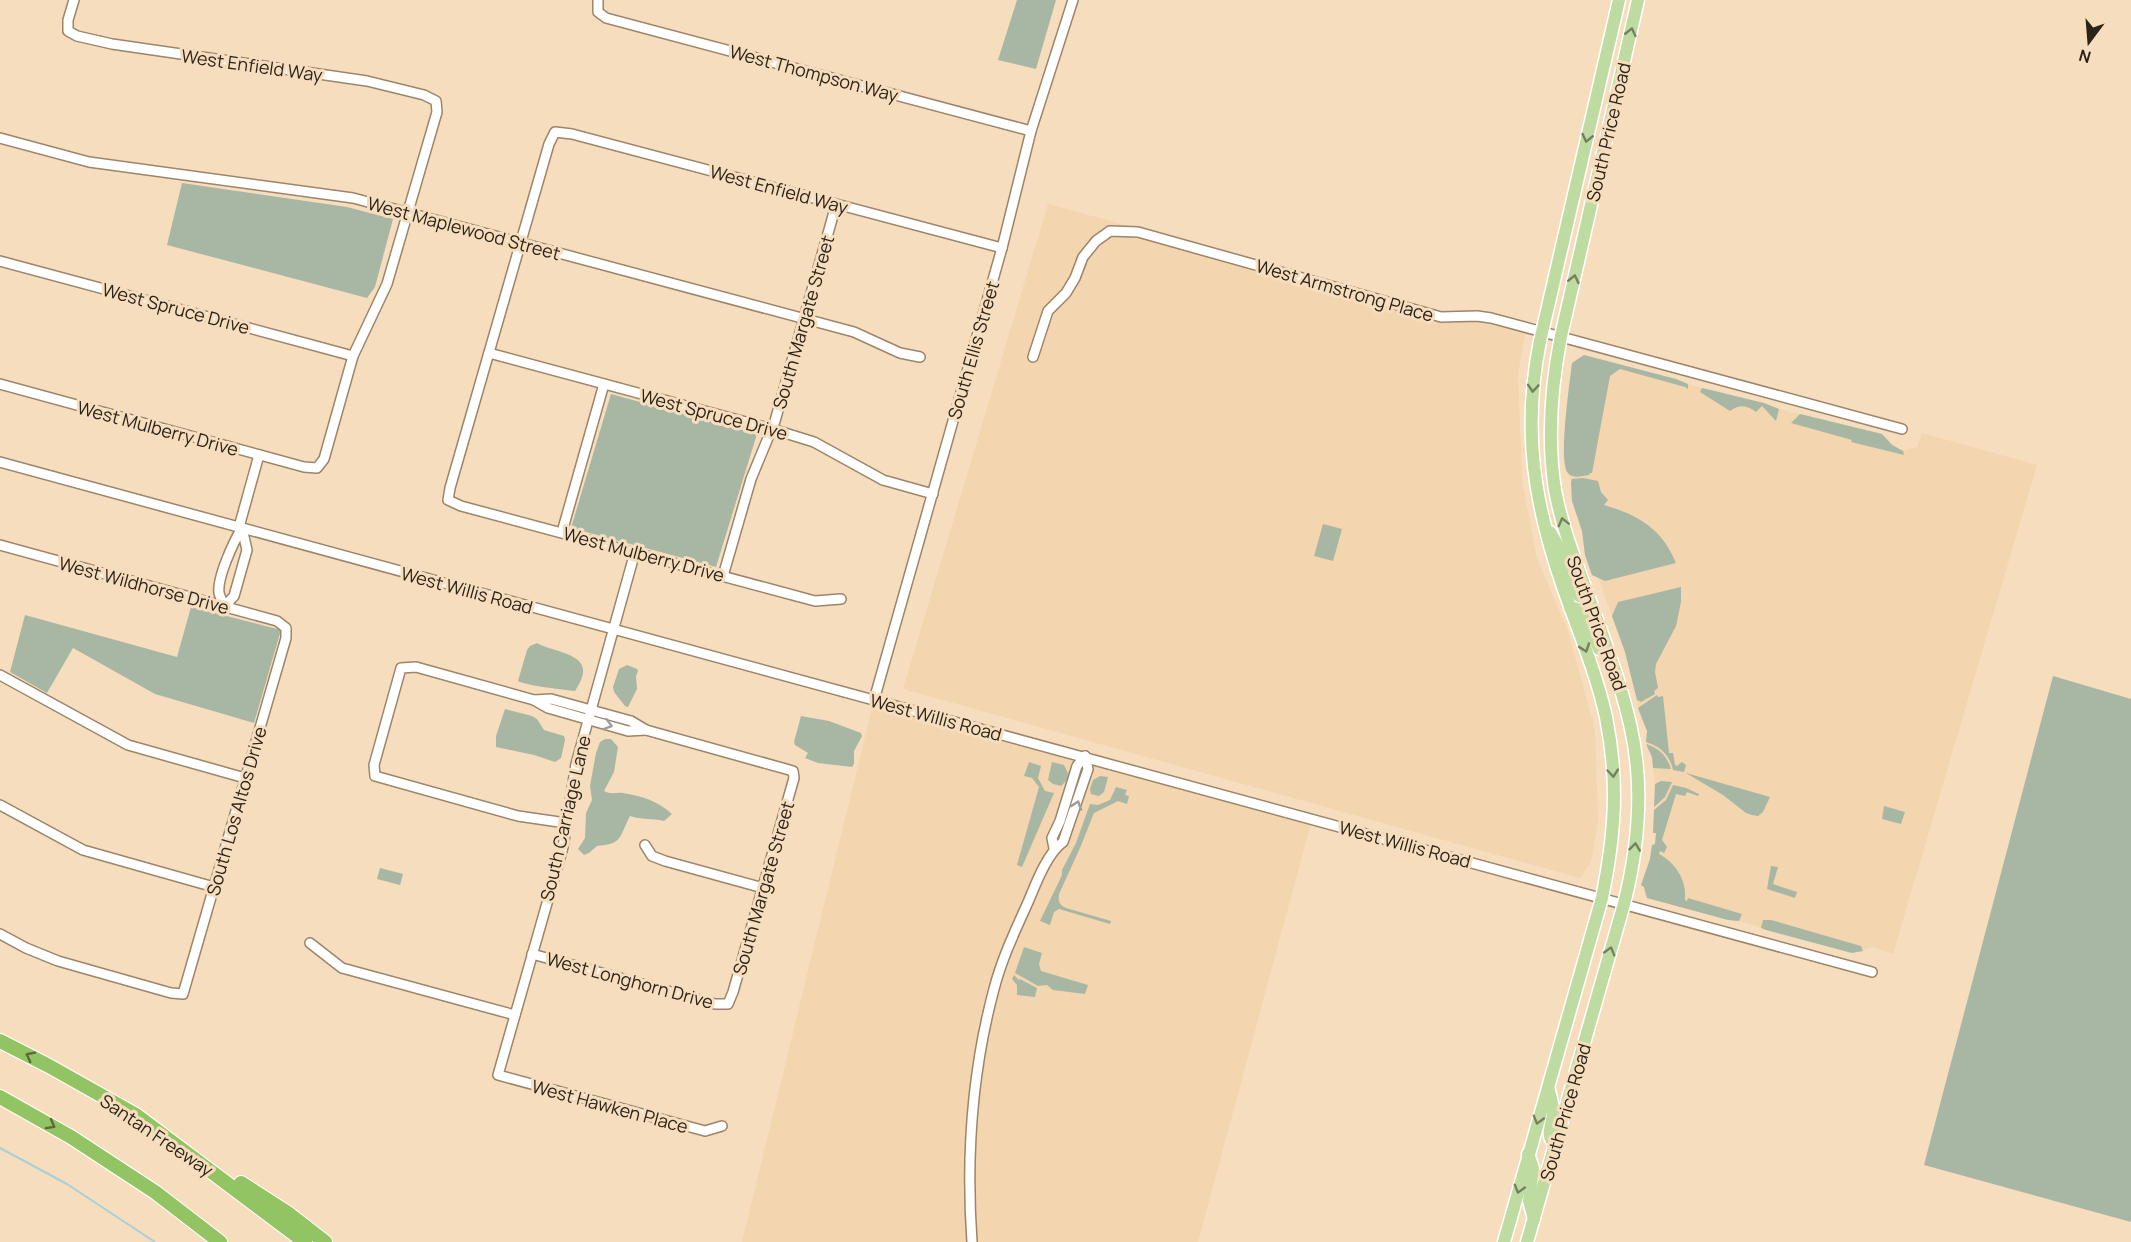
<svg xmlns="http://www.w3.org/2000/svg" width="2131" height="1242" font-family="Manrope,sans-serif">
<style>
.built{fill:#f3d5af}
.green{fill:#a8b7a4}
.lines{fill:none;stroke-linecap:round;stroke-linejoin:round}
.stream{stroke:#a9d0d9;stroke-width:2}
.minor-casing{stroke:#9c8568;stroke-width:12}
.major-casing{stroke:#fff;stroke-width:15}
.highway-casing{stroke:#fff;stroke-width:16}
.minor{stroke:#fff;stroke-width:9}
.major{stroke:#bedca1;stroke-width:12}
.highway{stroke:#93c463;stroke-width:14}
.oneway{stroke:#75805c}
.oneway2{stroke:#a09c97}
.oneway3{stroke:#5a6b39}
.labels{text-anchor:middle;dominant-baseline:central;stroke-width:6;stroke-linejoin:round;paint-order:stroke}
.street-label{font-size:18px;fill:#2c2317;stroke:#f6ddbe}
</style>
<rect width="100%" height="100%" fill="#f6ddbe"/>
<g class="built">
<path d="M1048,204L1525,334L1518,374L1522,480L1537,559L1568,631L1595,730L1598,821L1591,862L1580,878L903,689Z"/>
<path d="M1584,355L1702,388L1715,390L1779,409L1882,434L1901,451L1917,447L1922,433L2037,465L1893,954L1873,947L1852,953L1739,921L1728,920L1647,898L1644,892V887L1641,885L1650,859L1652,845H1655L1656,833H1653L1656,792L1652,757L1647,748V731L1641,719L1625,652L1598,577L1592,575L1585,555L1582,531L1572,501L1571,482L1564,459L1572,363Z"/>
<path d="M874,700L1312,819L1198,1242H742Z"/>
</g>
<g class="green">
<path d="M1017,0H1056L1036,69L998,60Z"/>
<path d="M182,183L347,207L393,219L375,287L367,298L167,245Z"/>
<path d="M1584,355L1676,379L1688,384V389L1685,387L1620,369L1610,376L1592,473H1590L1589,475C1583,476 1572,479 1568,473C1558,461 1570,381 1572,363Z"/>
<path d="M1702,388L1764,403L1779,409L1776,421L1762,406L1756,412C1747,405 1739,404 1730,411L1700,392Z"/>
<path d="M611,394L757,434L716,567L571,528Z"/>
<path d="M1800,414L1882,434L1892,445L1903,451L1904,455L1851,442L1852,440L1791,423Z"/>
<path d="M1583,478L1598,481L1601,492L1608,500L1604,505C1639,515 1662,529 1676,563L1605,581L1592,575L1585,555L1582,531L1572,501L1571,482L1572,479Z"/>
<path d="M1323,524L1342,529L1333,561L1314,556Z"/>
<path d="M1681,587V602L1676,626L1656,664L1655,672L1658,688L1654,691L1655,694L1641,702L1637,700L1625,652L1612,616L1618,602Z"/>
<path d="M191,607L281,630L254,723L155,694L73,648L47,693L10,672L25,615L177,657Z"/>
<path d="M537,643C556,654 602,653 575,691C565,690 523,685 518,681L527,650L530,646Z"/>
<path d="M627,665L637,669L638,671L636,676L637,689L628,707L625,706L614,692L613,687L619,669Z"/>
<path d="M2053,676L2131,699V1222L1924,1165Z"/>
<path d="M1657,695L1658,697L1663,696L1669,753H1673L1675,765L1677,766L1682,762L1686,765L1684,772L1673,770C1670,755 1660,746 1646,742L1647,731L1638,708Z"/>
<path d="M505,709L532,716L537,719L544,730L564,736L565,740L561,758L555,762L534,755L496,747V736Z"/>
<path d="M801,716L829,721L861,733L862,736L854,751V764L852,767L818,763L805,758L808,753L795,745L794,742Z"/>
<path d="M605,739H611L618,747L614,772L604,791C611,795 616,792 623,793C642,796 658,801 672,814L664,821C652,818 641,820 630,816C619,837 623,844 597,846L589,853L584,855L578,849L585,838L586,813L592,800L590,786L596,753L600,742Z"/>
<path d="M1646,744C1659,748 1667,756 1671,769L1653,768L1652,757Z"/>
<path d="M1029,762L1041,766L1038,778L1045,791L1054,793L1022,867L1017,865L1039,787L1032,778L1024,776Z"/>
<path d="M1052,762L1064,765L1068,773L1067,780L1061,786L1053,784L1048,780Z"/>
<path d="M1686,773L1770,797L1763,812L1758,816L1752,815L1746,813L1723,795Z"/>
<path d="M1100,776L1108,777L1104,792L1099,796L1091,794L1090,789L1093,780Z"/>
<path d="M1661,781L1672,782L1665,797L1654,807L1655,784Z"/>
<path d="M1673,785L1686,788L1699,794L1698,796L1687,792L1685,796L1676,794L1662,840L1667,847L1664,853L1660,851L1659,854C1676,863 1687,881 1685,900L1687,901L1688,898L1742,914L1739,921L1728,920L1647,898L1644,887L1641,885L1650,859L1652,845L1655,844L1656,833H1653L1654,810L1666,800Z"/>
<path d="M1116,787L1127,790L1125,795L1129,796L1127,804L1118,801L1094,813L1080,848L1059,894C1058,901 1059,905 1066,908L1111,921L1110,924L1059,909L1054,912L1050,925L1040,921L1062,875V870L1076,843L1090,804L1098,805L1110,800Z"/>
<path d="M1884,806L1905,812L1901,824L1882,819Z"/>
<path d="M1771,866L1778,867L1773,884L1797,892L1795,898L1767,889Z"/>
<path d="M380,868L403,874L400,885L377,879Z"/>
<path d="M1763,920H1771L1861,946L1863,951L1852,953L1766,930L1761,928Z"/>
<path d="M1024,947L1042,953L1039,964L1041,971L1088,985L1085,994L1053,990L1047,985L1038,986L1015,973Z"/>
<path d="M1014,975L1019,980L1020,979L1037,988L1035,997L1017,995V985L1012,979Z"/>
</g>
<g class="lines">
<path class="stream" d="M0,1148L67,1184L155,1242"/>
<defs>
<g id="minor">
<path d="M598,0V12L606,18L1031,131"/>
<path d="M0,138L89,162L353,198L854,332L900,353L920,357"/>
<path d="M0,261L353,356"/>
<path d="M489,353L772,429L814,442L883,480L933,494"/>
<path d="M1033,357L1048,311L1066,293L1075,278L1083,257L1096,241L1110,231L1138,232L1441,317L1477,316L1491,318L1902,429"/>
<path d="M0,384L304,467L317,468L324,459L353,356L387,284L437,112L436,101L424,95L367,81L112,44L77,36L68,31V20L74,0"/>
<path d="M0,462L1872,972"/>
<path d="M239,527L259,455"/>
<path d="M242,528L247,550L234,596L224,607C223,602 220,597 219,593C217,577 234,541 242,528Z"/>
<path d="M562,532L604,384"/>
<path d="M0,545L277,621L286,628V638L183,994L171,993L58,961L26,948L0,934"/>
<path d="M635,552L576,764L563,847L498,1075L705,1131L722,1126"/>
<path d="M723,576L751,479L775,421L836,205"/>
<path d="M841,599L815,601L461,506L448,500L450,488L549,144L555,132L572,134L1002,248"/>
<path d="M0,675L128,745L245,778"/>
<path d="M534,700L548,708L628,731L646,730"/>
<path d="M874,700L1002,248L1031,131L1073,0"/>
<path d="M0,805L83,850L214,887"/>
<path d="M645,845L652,856L665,861L763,888"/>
<path d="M1054,848L1052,838L1060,821L1077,766L1085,756"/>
<path d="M310,943L342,968L515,1015"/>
<path d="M532,954L715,1004H728L733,992L794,778L793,771L646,730L631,721L551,699L534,700L416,667L401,668L374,765L375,776L518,816L566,823"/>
<path d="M972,1242C966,1157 972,1071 994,989C1002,958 1016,929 1029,900C1036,883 1048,852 1063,842L1088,769L1085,756"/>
</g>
<g id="major">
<path d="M1550,532L1559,548L1577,593L1579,596L1589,597"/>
<path d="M1570,608L1580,609L1583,613L1599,649"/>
<path d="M1549,1090C1550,1097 1554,1106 1553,1114C1552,1127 1545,1134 1555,1145"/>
<path d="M1528,1154L1533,1168L1529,1201L1534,1219"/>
<path d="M1504,1242L1602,898C1615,834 1619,782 1606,717C1596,672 1578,630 1563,587C1534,503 1522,430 1540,341L1619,0"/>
<path d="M1527,1242L1624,904C1639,845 1644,783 1630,724C1620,681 1604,639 1589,598C1576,562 1562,528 1555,490C1547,438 1551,387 1561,336L1638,0"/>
</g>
<g id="highway">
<path d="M0,1041L49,1066L136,1115L305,1242"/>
<path d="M0,1097L71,1137L155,1192L220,1242"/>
<path d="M241,1183L289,1214L325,1242"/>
</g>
</defs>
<use href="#minor" class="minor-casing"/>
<use href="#major" class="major-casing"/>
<use href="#highway" class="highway-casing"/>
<use href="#minor" class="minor"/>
<use href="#major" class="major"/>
<use href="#highway" class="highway"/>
</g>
<defs><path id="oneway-chevron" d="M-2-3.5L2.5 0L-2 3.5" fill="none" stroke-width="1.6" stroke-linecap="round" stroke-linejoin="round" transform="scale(1.5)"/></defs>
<g class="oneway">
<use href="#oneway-chevron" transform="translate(1631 32) rotate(-77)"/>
<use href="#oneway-chevron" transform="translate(1587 138) rotate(103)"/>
<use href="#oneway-chevron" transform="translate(1574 279) rotate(-77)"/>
<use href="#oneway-chevron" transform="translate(1533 388) rotate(94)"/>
<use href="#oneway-chevron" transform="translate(1563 522) rotate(-104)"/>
<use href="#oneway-chevron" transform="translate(1585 648) rotate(71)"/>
<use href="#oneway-chevron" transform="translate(1613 773) rotate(85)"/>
<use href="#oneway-chevron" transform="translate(1635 847) rotate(-83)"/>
<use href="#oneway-chevron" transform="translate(1610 951) rotate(-74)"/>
<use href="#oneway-chevron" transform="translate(1538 1120) rotate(106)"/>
<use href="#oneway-chevron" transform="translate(1519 1189) rotate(106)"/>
</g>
<g class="oneway2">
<use href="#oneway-chevron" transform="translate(608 725) rotate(16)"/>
<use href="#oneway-chevron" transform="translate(1077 805) rotate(-71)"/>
</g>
<g class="oneway3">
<use href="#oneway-chevron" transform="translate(30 1056) rotate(-153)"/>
<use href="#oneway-chevron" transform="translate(51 1125) rotate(29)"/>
</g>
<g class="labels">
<g class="street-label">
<text transform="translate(252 65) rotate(8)">West Enfield Way</text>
<text transform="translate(814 73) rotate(15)">West Thompson Way</text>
<text transform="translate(1608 132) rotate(-77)">South Price Road</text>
<text transform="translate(779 189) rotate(15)">West Enfield Way</text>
<text transform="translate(464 228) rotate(15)">West Maplewood Street</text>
<text transform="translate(1345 290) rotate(16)">West Armstrong Place</text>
<text transform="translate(176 308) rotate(15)">West Spruce Drive</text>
<text transform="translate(803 322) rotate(-74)">South Margate Street</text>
<text transform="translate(973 350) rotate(-74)">South Ellis Street</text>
<text transform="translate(714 414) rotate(15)">West Spruce Drive</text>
<text transform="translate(158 428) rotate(15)">West Mulberry Drive</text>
<text transform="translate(644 554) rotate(15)">West Mulberry Drive</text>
<text transform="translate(144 585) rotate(15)">West Wildhorse Drive</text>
<text transform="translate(467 590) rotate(15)">West Willis Road</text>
<text transform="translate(1597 623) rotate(70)">South Price Road</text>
<text transform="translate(936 717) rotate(15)">West Willis Road</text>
<text transform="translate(236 811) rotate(-74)">South Los Altos Drive</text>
<text transform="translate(565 818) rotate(-77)">South Carriage Lane</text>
<text transform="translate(1405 844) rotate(15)">West Willis Road</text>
<text transform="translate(763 888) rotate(-74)">South Margate Street</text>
<text transform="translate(630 980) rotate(15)">West Longhorn Drive</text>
<text transform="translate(610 1106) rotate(15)">West Hawken Place</text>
<text transform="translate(1565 1112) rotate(-74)">South Price Road</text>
<text transform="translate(157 1135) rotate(34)">Santan Freeway</text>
</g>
</g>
<g transform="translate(2089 42) rotate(196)" stroke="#f6ddbe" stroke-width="4.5" paint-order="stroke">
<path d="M0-4.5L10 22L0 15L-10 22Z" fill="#2c2317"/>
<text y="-9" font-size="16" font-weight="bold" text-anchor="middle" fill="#2c2317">N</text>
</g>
</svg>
